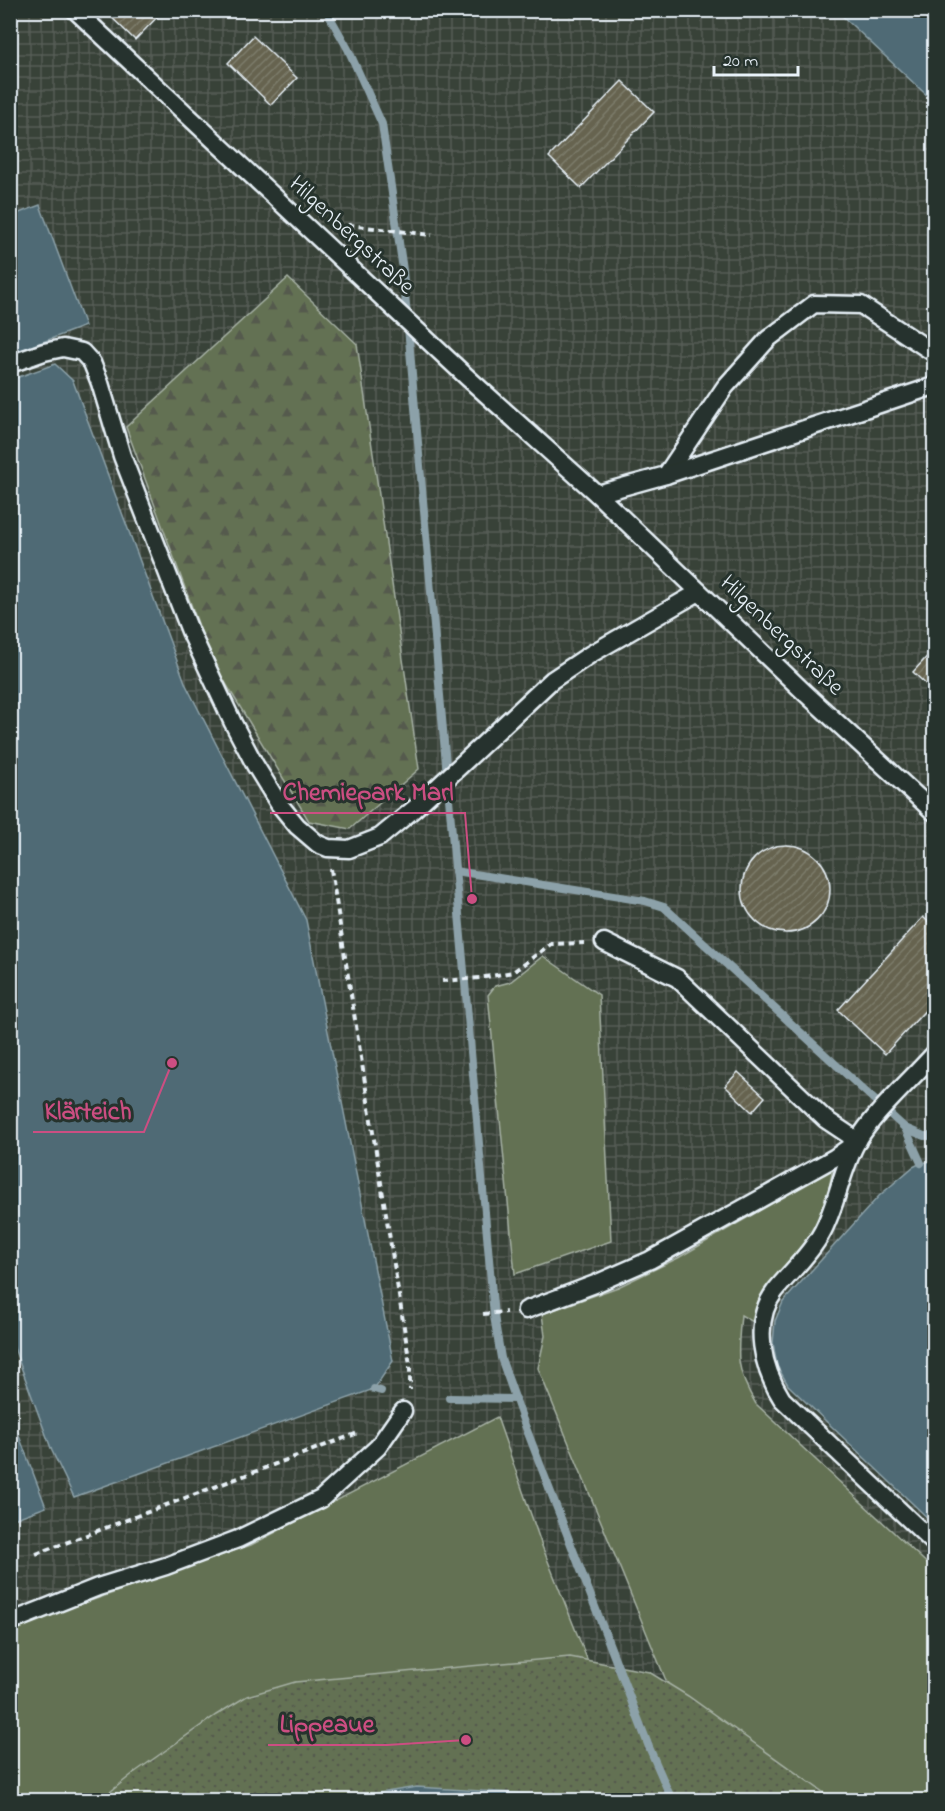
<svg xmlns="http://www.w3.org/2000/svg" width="945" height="1811" font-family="'Indie Flower',sans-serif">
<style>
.industrial{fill:url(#industrial-grid)}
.green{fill:#647152;stroke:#a6b1a5;stroke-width:1.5}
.forest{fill:url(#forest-firs);stroke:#a6b1a5;stroke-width:1.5}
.park{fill:url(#park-dots);stroke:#a6b1a5;stroke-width:1.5}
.water{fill:#4f6b75;stroke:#8ca1a9;stroke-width:1.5}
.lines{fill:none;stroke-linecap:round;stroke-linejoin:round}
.stream{stroke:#8ca1a9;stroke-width:8}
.building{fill:url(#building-hatch);stroke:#e8f1f8;stroke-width:1.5}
.service-casing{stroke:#e8f1f8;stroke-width:21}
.path{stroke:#e8f1f8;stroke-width:4;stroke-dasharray:6 4.5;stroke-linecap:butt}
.service{stroke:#26332d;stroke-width:16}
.labels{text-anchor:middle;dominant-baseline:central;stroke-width:6;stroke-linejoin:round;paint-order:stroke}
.street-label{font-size:24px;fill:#e8f1f8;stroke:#26332d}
.leader{fill:none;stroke:#cc4e82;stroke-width:2}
.callout-dot{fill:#cc4e82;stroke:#26332d;stroke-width:2}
.callout-label{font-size:26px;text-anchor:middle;font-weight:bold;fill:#cc4e82;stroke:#26332d;stroke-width:6;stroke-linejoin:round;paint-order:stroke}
</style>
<defs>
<pattern id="industrial-grid" width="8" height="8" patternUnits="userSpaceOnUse" patternTransform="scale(1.5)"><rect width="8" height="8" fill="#394238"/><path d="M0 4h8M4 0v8" fill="none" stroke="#565e56"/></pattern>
<pattern id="forest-firs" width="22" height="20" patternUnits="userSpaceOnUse" patternTransform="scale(1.5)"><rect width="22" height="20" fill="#647152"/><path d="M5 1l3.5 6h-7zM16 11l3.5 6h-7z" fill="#545a4e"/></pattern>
<pattern id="park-dots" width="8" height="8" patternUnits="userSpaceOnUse" patternTransform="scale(1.5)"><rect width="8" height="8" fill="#647152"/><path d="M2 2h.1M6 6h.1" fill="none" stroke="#545a4e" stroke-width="1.8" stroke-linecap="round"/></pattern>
<pattern id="building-hatch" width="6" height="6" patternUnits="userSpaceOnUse" patternTransform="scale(1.5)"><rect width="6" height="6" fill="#666450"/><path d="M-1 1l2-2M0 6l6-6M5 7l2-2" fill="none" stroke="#7c7b6a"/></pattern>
</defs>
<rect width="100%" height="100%" fill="#26332d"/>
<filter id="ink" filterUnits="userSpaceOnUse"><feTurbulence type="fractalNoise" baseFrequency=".0167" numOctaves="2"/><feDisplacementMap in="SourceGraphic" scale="12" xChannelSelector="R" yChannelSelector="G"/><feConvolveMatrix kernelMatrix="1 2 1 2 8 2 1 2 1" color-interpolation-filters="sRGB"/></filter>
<g filter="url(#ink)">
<rect class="industrial" x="11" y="11" width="923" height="1789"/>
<g class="green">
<path d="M543,956L599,995L611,1241L515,1274L488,995L495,986L510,982Z"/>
<path d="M833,1168C829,1188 826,1208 817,1226C809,1243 794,1255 782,1270C769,1286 762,1304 755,1323L741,1315C737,1355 735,1369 756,1404L934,1570V1800H732L665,1678L538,1368L545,1336L542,1314L618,1287L678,1258Z"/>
<path d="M497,1417L542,1546L637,1784L336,1800H11L10,1633L44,1617L251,1545Z"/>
</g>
<path class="forest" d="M288,278L357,344L419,769L350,829L309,821L211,659L126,427Z"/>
<path class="park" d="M570,1657L649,1672L688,1696L834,1800H100L135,1772L216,1715L247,1696L295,1682Z"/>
<g class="water">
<path d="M837,11H934V102Z"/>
<path d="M40,205L85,326L11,354V216Z"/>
<path d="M55,364L73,381L186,685L306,920L393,1361L374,1389L74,1497L52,1451L10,1337V380Z"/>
<path d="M934,1161V1524L788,1385L777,1366L773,1343L775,1321L783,1302L879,1196L913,1167L921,1163Z"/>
<path d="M10,1412L46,1507L11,1520H10Z"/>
<path d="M417,1787L622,1800H336Z"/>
</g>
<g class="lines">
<g class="stream">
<path d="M326,10L348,49L382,124L403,270L494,1316L501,1358L523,1420L649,1747L672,1800"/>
<path d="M455,871L645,901L664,907L905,1128L924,1136H934"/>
<path d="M905,1128L921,1163"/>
<path d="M374,1389L381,1391"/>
<path d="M449,1398L516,1399"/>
</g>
</g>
<g class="building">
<path d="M104,10H164L135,40Z"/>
<path d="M253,36L297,78L271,105L228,63Z"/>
<path d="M622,81L654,112L581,188L549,157Z"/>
<path d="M934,649V692L913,672Z"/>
<circle cx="786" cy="889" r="44"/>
<path d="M923,917L934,927V1001L885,1054L838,1010Z"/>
<path d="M738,1072L765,1097L752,1112L725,1086Z"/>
</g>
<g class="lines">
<defs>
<g id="service">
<path d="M75,10L468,378L597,494L804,692L934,812"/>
<path d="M10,364L44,352L63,348L82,352L92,363L100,383L122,456L190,631L233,723L255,765L279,804L297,826L318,844L328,848L349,849L380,837L414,809L552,680L591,654L699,592"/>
<path d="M666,475L725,387L768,339L814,304L861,305L934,353"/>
<path d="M597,494L666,475L934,386"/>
<path d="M934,1054C911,1080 875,1112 858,1140C842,1166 837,1206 821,1234C809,1256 790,1272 775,1291C751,1323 763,1369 782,1399L934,1543"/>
<path d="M526,1310L595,1284L650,1260L834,1158L858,1141L825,1119L677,978L604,942"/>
<path d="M10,1622L98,1587L166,1566L238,1539L321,1499L378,1447L403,1411"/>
</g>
</defs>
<use href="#service" class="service-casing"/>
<g class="path">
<path d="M338,228L349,225L432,235"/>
<path d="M331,869L410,1365V1390"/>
<path d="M442,981L480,978L513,972L551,944L584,943"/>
<path d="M483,1314L506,1312"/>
<path d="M36,1554L358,1433"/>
</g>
<use href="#service" class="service"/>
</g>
</g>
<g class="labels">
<g class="street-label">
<text transform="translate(351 236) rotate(43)">Hilgenbergstraße</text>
<text transform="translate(781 636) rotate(44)">Hilgenbergstraße</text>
</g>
</g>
<path class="leader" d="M472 899L465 813H270M172 1063L144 1132H33M466 1740L387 1745H268"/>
<g class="callout-dot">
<circle cx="472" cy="899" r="6"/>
<circle cx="172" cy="1063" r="6"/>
<circle cx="466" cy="1740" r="6"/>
</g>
<g class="callout-label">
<text x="368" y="800">Chemiepark Marl</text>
<text x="88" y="1119">Klärteich</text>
<text x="327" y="1732">Lippeaue</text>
</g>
<rect width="945" height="1811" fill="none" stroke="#26332d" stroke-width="36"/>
<rect x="18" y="18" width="909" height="1775" fill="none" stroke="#e8f1f8" stroke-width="2" filter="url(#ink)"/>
<path d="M714 66v9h84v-9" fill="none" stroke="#e8f1f8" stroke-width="3"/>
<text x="723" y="66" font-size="18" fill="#e8f1f8" stroke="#26332d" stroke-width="4.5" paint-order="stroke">20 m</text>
</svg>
